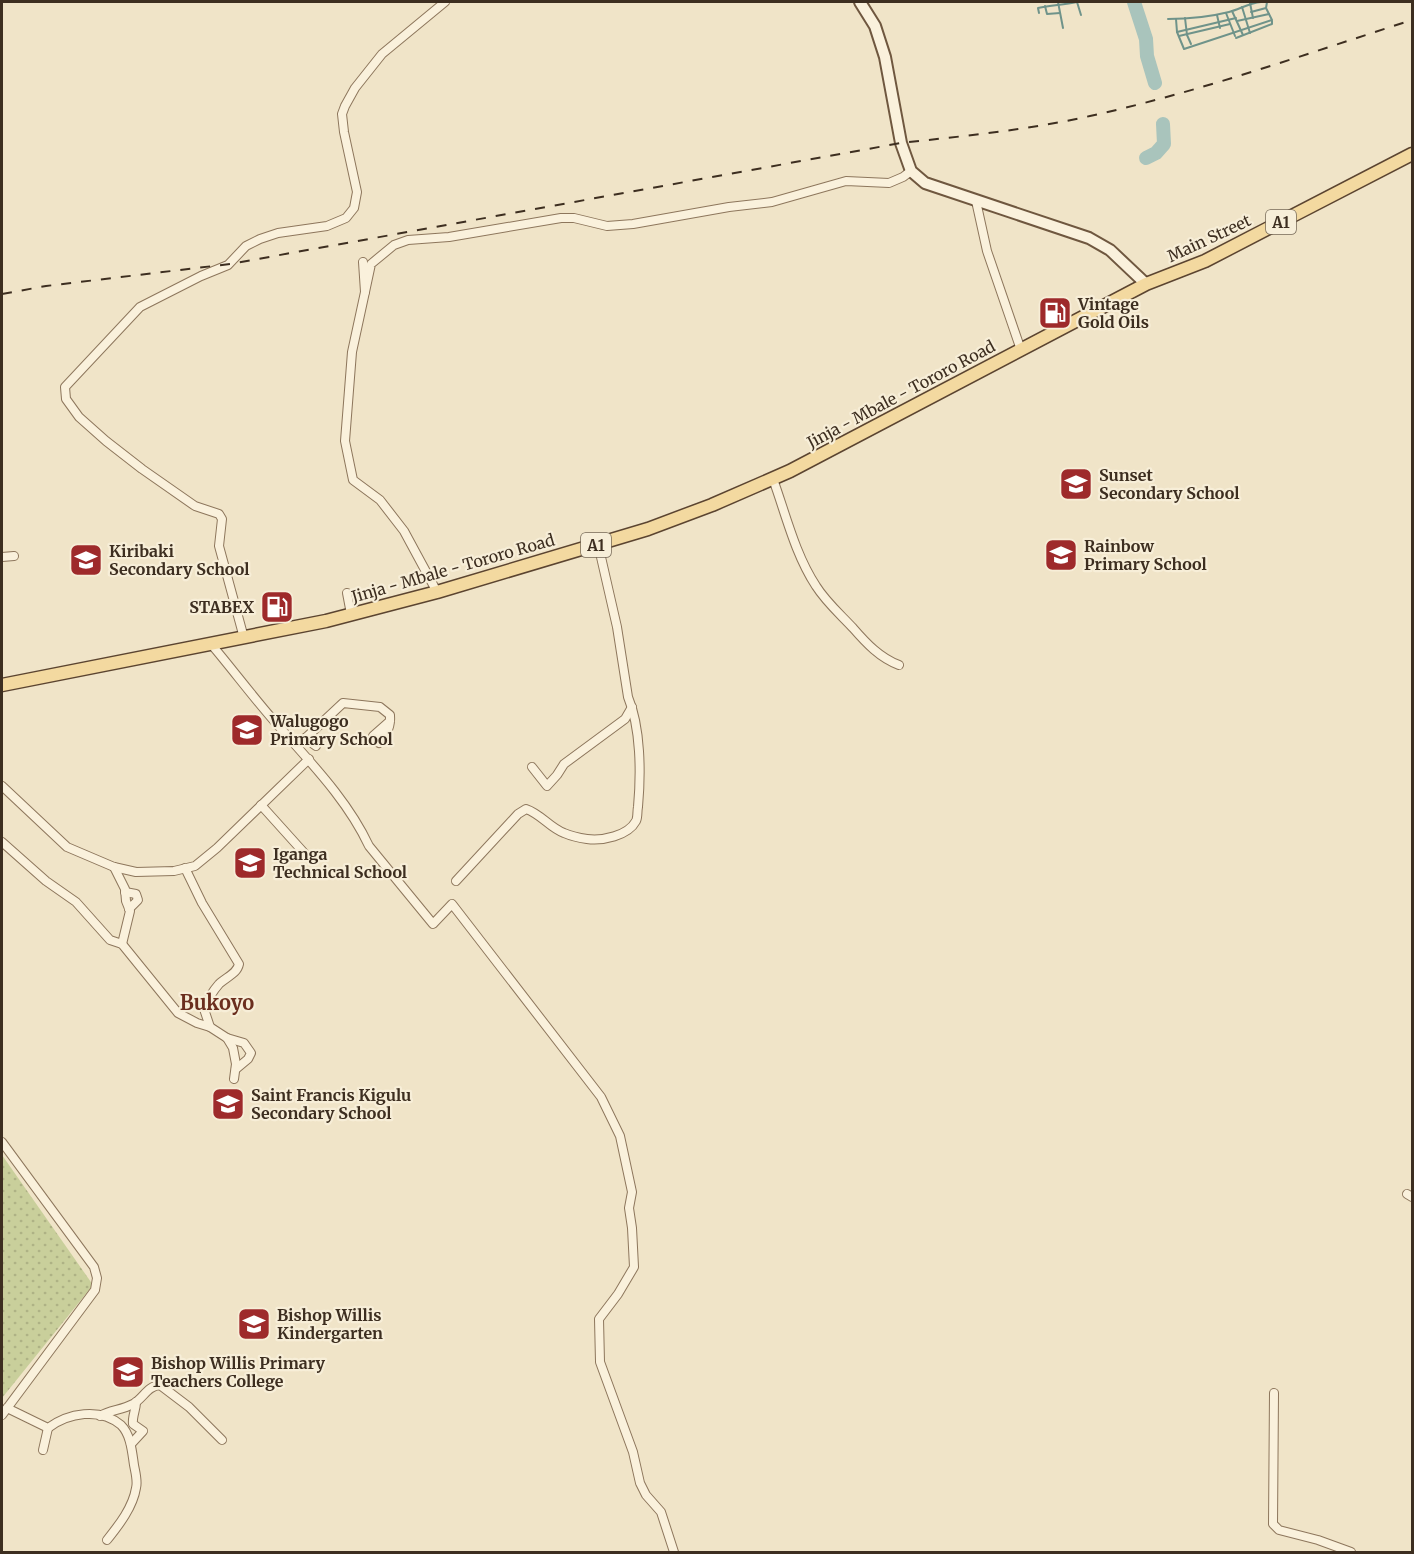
<svg xmlns="http://www.w3.org/2000/svg" width="1414" height="1554" font-family="Merriweather,serif">
<style>
.park{fill:url(#park-dots)}
.lines{fill:none;stroke-linecap:round;stroke-linejoin:round}
.stream{stroke:#6f938a;stroke-width:2}
.river{stroke:#a9c4bc;stroke-width:14}
.minor-casing{stroke:#8d765c;stroke-width:10}
.secondary-casing{stroke:#6f573f;stroke-width:14}
.primary-casing{stroke:#5b4430;stroke-width:15}
.minor{stroke:#faf1dc;stroke-width:8}
.secondary{stroke:#faf1dc;stroke-width:10}
.primary{stroke:#f3d9a0;stroke-width:12}
.rail{stroke:#3d2e20;stroke-width:2;stroke-dasharray:10 10;stroke-linecap:butt}
.labels{text-anchor:middle;dominant-baseline:central;stroke-width:4.5;stroke-linejoin:round;paint-order:stroke}
.shield{fill:#f7eed8;stroke:#756857;stroke-width:1.5}
.shield-label{font-size:15px;font-weight:bold;fill:#3d2e20}
.street-label{font-size:16px;fill:#3d2e20;stroke:#f7eed8}
.poi-label{font-size:16px;font-weight:bold;fill:#3d2e20;stroke:#f7eed8;text-anchor:start}
.quarter-label{font-size:20px;font-weight:bold;fill:#6b2e1e;stroke:#f7eed8}
</style>
<defs>
<pattern id="park-dots" width="8" height="8" patternUnits="userSpaceOnUse" patternTransform="scale(1.5)"><rect width="8" height="8" fill="#c9cf9b"/><path d="M2 2h.1M6 6h.1" fill="none" stroke="#aeb285" stroke-width="1.8" stroke-linecap="round"/></pattern>
</defs>
<rect width="100%" height="100%" fill="#f0e4c8"/>
<path class="park" d="M2,1155L93,1285L2,1398Z"/>
<g class="lines">
<g class="stream">
<path d="M1058,2L1063,28"/>
<path d="M1250,3L1253,18"/>
<path d="M1045,6L1047,14L1060,13"/>
<path d="M1242,7L1250,33"/>
<path d="M1232,11L1243,35"/>
<path d="M1251,12L1266,8"/>
<path d="M1039,13L1038,8C1052,5 1063,5 1077,2L1081,15"/>
<path d="M1226,13L1235,36"/>
<path d="M1217,15L1220,28"/>
<path d="M1185,18L1187,35L1191,44"/>
<path d="M1168,19C1188,19 1209,17 1229,12C1240,9 1249,3 1261,2"/>
<path d="M1176,19L1177,32L1184,49L1272,20L1266,8L1267,2"/>
<path d="M1237,21L1269,14"/>
<path d="M1177,32L1236,18"/>
<path d="M1179,36L1230,24"/>
<path d="M1236,38L1272,24V21"/>
</g>
<g class="river">
<path d="M1134,2L1146,39L1147,56L1155,83"/>
<path d="M1146,158L1156,153L1164,144L1163,124"/>
</g>
<defs>
<g id="minor">
<path d="M976,201L987,251L1021,350"/>
<path d="M363,262L365,292L352,352L345,441L353,480L380,500L404,531L437,592"/>
<path d="M365,292L371,264L394,245L408,240L449,237L561,218H574L607,226L633,224L729,207L772,202L846,181L889,183L903,177L911,171"/>
<path d="M773,479C786,515 795,554 816,586C826,602 840,614 853,628C866,643 880,658 899,665"/>
<path d="M2,557L14,556"/>
<path d="M347,593L351,614"/>
<path d="M244,638L219,546L222,519L219,514L195,506L142,469L106,441L79,417L66,399L65,387L140,307L201,276L228,265L246,246L260,239L278,233L327,226L346,218L354,208L357,192L344,132L342,114L345,106L355,88L382,54L445,2"/>
<path d="M211,644C233,670 253,697 275,722C309,761 347,799 369,846L433,924L452,904L601,1097L620,1136L632,1192L629,1208L632,1228L634,1267L618,1294L599,1319L600,1362L633,1452L640,1483L646,1495L661,1512L674,1552"/>
<path d="M305,738L316,746"/>
<path d="M297,746L343,703L380,707L390,715C391,726 387,735 379,743L373,739V736L390,721"/>
<path d="M532,767L547,786L557,775L564,764L625,719L632,707"/>
<path d="M2,786L67,847L114,867L136,872L174,871L195,866L217,848L309,759"/>
<path d="M261,805L306,855"/>
<path d="M2,842L46,881L76,902L110,940L122,944L178,1013L197,1023L210,1027L227,1038L233,1048L236,1064L234,1079"/>
<path d="M114,867L125,889L126,901L130,911L122,944"/>
<path d="M185,868L202,903L239,964C237,974 226,977 219,984C212,992 208,999 204,1009L210,1027"/>
<path d="M456,881L518,814L526,809C541,814 550,828 564,833C571,836 580,838 587,839C602,841 628,836 636,821C638,817 637,811 638,807C641,774 641,728 628,697L617,627L598,544"/>
<path d="M125,892L136,894L138,900L129,909"/>
<path d="M227,1038L244,1043L251,1053L248,1059L236,1069"/>
<path d="M2,1142L94,1267L97,1278L95,1290L2,1415"/>
<path d="M1407,1194L1412,1197"/>
<path d="M1274,1393L1273,1524L1279,1530L1318,1540L1351,1552"/>
<path d="M7,1408L48,1428C68,1413 100,1407 121,1425C131,1435 132,1452 134,1465C135,1471 138,1481 136,1488C133,1507 119,1525 107,1540"/>
<path d="M100,1416C110,1410 122,1410 133,1404C143,1399 147,1386 160,1385L189,1407L222,1440"/>
<path d="M131,1444L143,1431L133,1424C132,1416 136,1410 136,1402"/>
<path d="M43,1450L48,1428"/>
</g>
<path id="secondary" d="M860,2L875,26L885,57L901,143L911,171L925,183L1089,238L1110,250L1146,284"/>
<path id="primary" d="M2,685L326,621L437,592L648,529L712,505L790,471L1146,284L1205,261L1412,154"/>
</defs>
<use href="#minor" class="minor-casing"/>
<use href="#secondary" class="secondary-casing"/>
<use href="#primary" class="primary-casing"/>
<use href="#minor" class="minor"/>
<use href="#secondary" class="secondary"/>
<use href="#primary" class="primary"/>
<path class="rail" d="M2,294L46,286L230,264L901,143C964,136 1028,130 1090,116C1199,92 1306,54 1412,20"/>
</g>
<defs>
<symbol id="fuel-square" viewBox="-11 -11 22 22"><rect x="-9" y="-9" width="18" height="18" rx="4" fill="#9e2a2b" stroke="#f7eed8"/><path d="M-5.5-6h7V0h2V4h1.3V-2.5L3-4.5l.8-.8L6-3V5H2.5V1h-1V6h-7ZM-4.2-4.7v3.2H.2V-4.7Z" fill="#fff"/></symbol>
<symbol id="school-square" viewBox="-11 -11 22 22"><rect x="-9" y="-9" width="18" height="18" rx="4" fill="#9e2a2b" stroke="#f7eed8"/><path d="M0-5L7-2L0 1L-7-2ZM-4 1L0 2.5L4 1V4Q0 6-4 4Z" fill="#fff"/></symbol>
</defs>
<g fill-rule="evenodd">
<use href="#fuel-square" x="1036" y="294" width="38" height="38"/>
<use href="#school-square" x="1057" y="465" width="38" height="38"/>
<use href="#school-square" x="1042" y="536" width="38" height="38"/>
<use href="#school-square" x="67" y="541" width="38" height="38"/>
<use href="#fuel-square" x="258" y="588" width="38" height="38"/>
<use href="#school-square" x="228" y="711" width="38" height="38"/>
<use href="#school-square" x="231" y="844" width="38" height="38"/>
<use href="#school-square" x="209" y="1085" width="38" height="38"/>
<use href="#school-square" x="235" y="1305" width="38" height="38"/>
<use href="#school-square" x="109" y="1353" width="38" height="38"/>
</g>
<g class="labels">
<g class="shield">
<rect x="1266" y="210" width="30" height="24" rx="4.5"/>
<rect x="581" y="533" width="30" height="24" rx="4.5"/>
</g>
<g class="shield-label">
<text x="1281" y="222">A1</text>
<text x="596" y="545">A1</text>
</g>
<g class="street-label">
<text transform="translate(1209 238) rotate(-25)">Main Street</text>
<text transform="translate(901 394) rotate(-28)">Jinja - Mbale - Tororo Road</text>
<text transform="translate(453 568) rotate(-16)">Jinja - Mbale - Tororo Road</text>
</g>
<g class="poi-label">
<text x="1078" y="304">Vintage<tspan x="1078" dy="18">Gold Oils</tspan></text>
<text x="1099" y="475">Sunset<tspan x="1099" dy="18">Secondary School</tspan></text>
<text x="1084" y="546">Rainbow<tspan x="1084" dy="18">Primary School</tspan></text>
<text x="109" y="551">Kiribaki<tspan x="109" dy="18">Secondary School</tspan></text>
<text x="254" y="607" text-anchor="end">STABEX</text>
<text x="270" y="721">Walugogo<tspan x="270" dy="18">Primary School</tspan></text>
<text x="273" y="854">Iganga<tspan x="273" dy="18">Technical School</tspan></text>
<text x="251" y="1095">Saint Francis Kigulu<tspan x="251" dy="18">Secondary School</tspan></text>
<text x="277" y="1315">Bishop Willis<tspan x="277" dy="18">Kindergarten</tspan></text>
<text x="151" y="1363">Bishop Willis Primary<tspan x="151" dy="18">Teachers College</tspan></text>
</g>
<g class="quarter-label">
<text x="217" y="1002">Bukoyo</text>
</g>
</g>
<rect width="1414" height="1554" fill="none" stroke="#3d2e20" stroke-width="6"/>
</svg>
